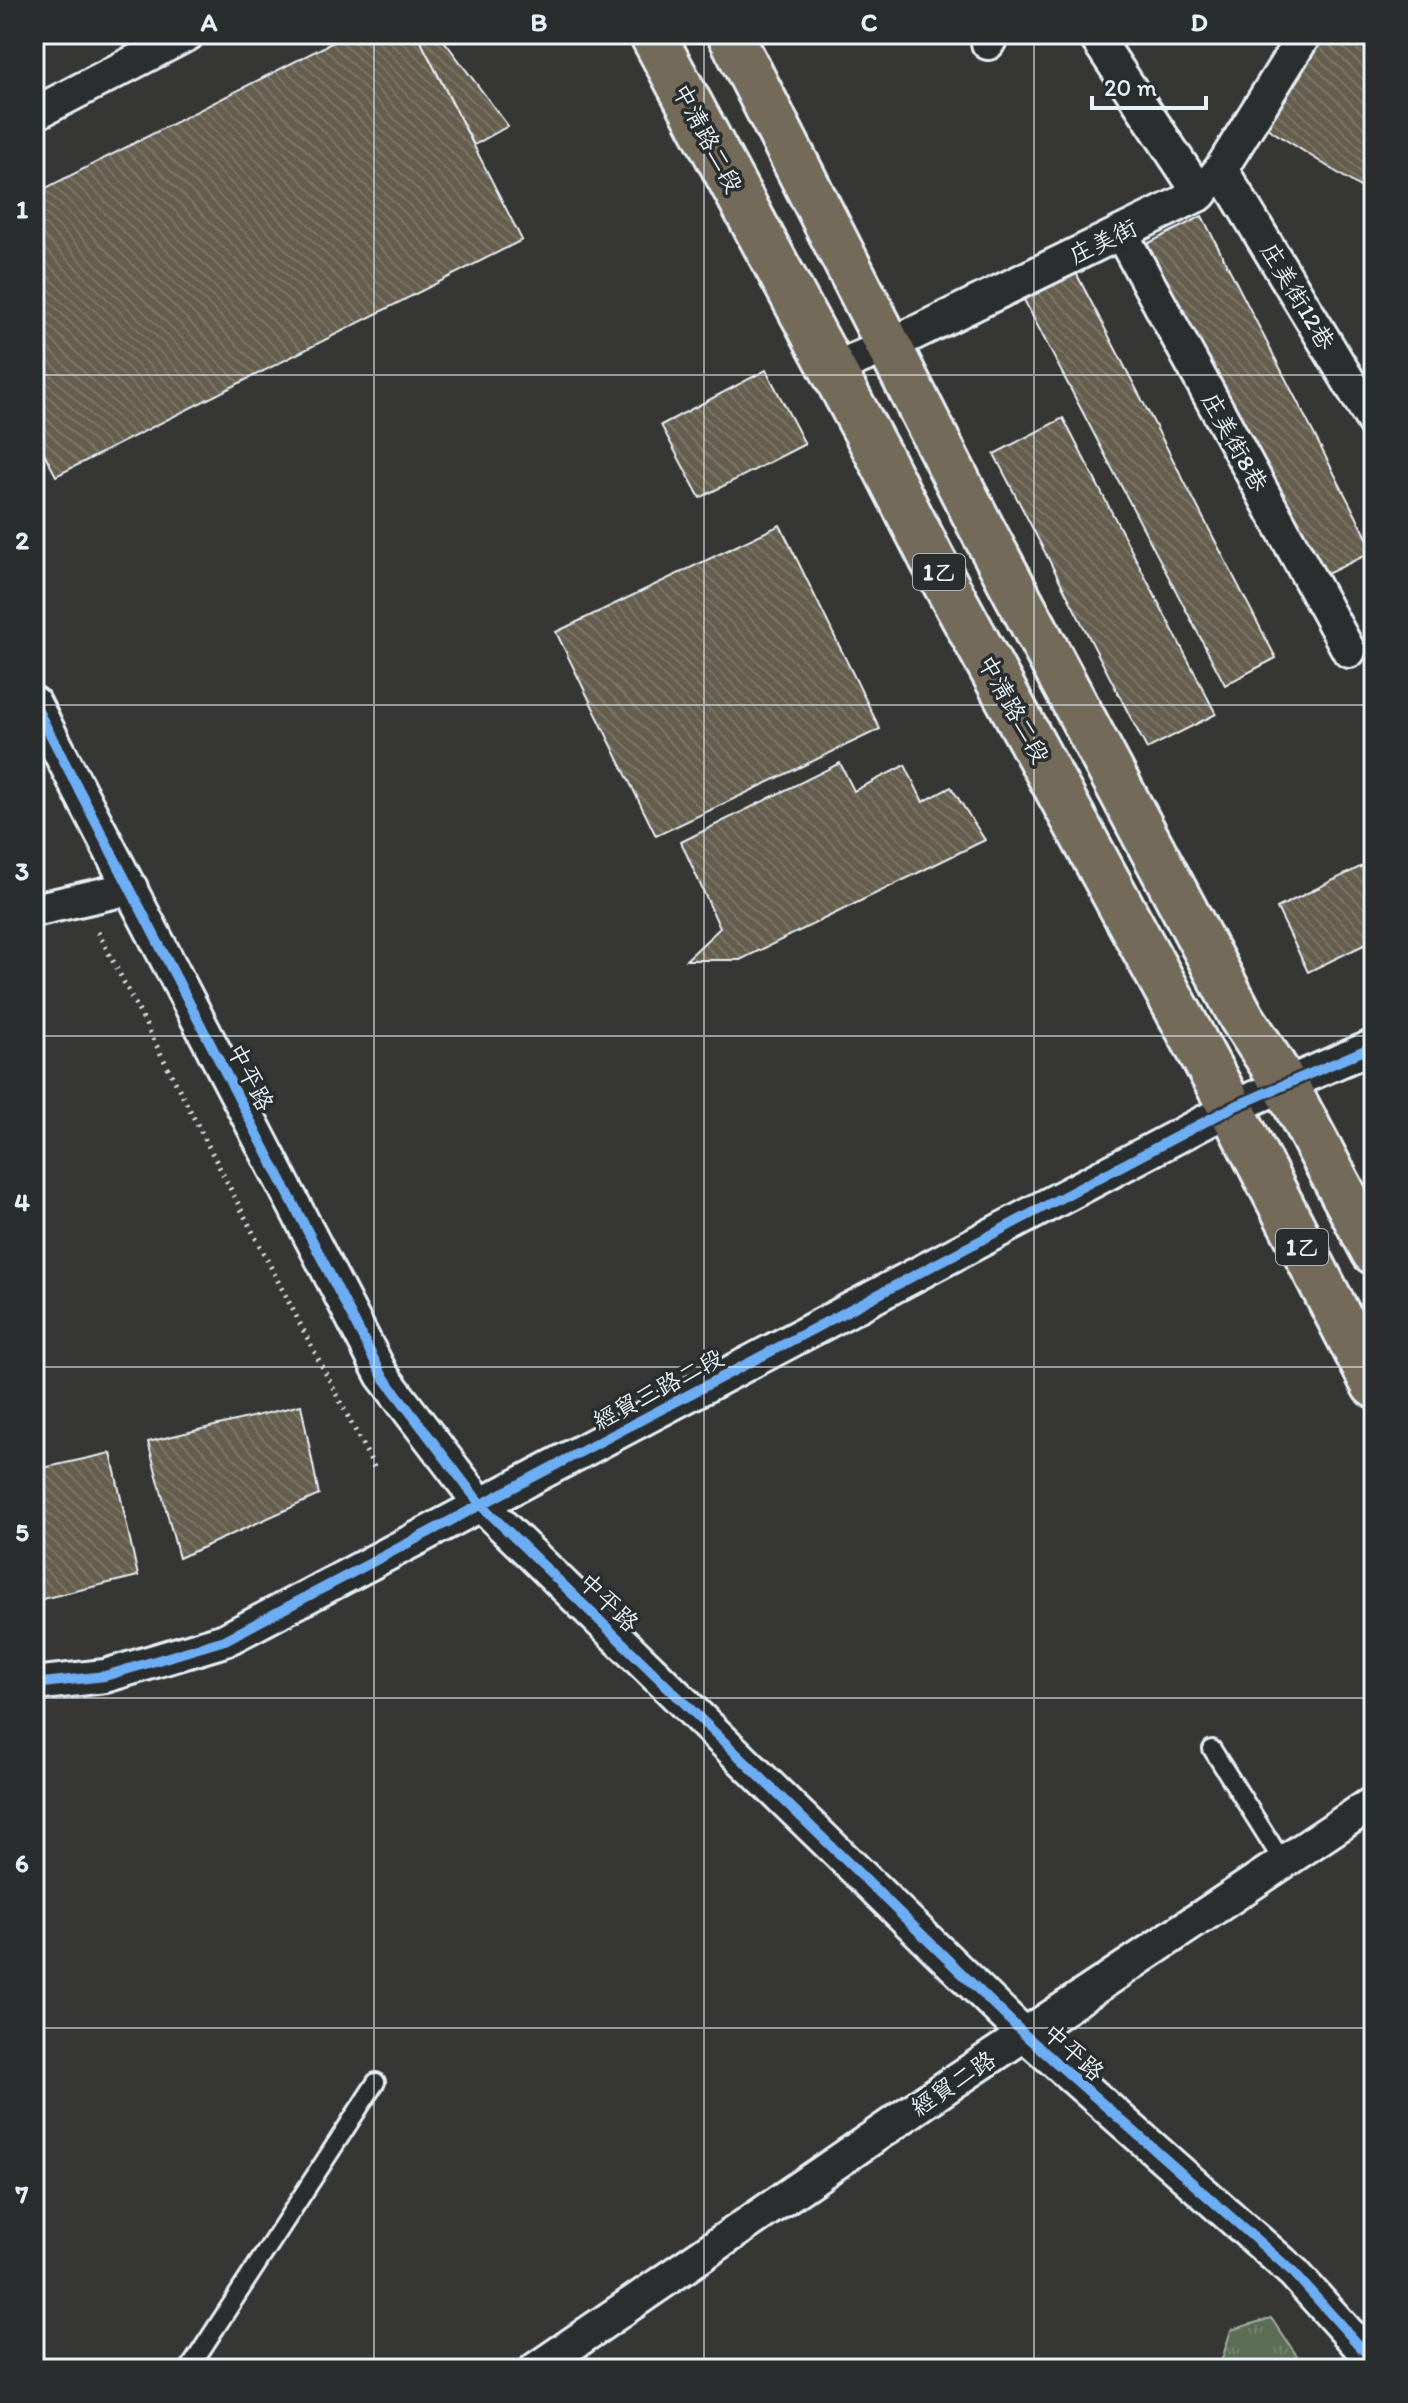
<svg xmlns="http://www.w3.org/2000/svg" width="1408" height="2403" font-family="Itim,'LXGW WenKai TC',sans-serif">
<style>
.park{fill:url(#park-tufts);stroke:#a2afa7;stroke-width:2}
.building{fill:url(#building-back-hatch);stroke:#e8f1f8;stroke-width:2}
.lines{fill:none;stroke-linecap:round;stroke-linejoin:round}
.service-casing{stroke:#e8f1f8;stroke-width:22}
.minor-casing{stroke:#e8f1f8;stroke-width:38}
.primary-casing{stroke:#e8f1f8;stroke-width:50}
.path{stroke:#e8f1f8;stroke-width:5;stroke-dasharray:2 6;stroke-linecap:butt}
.service{stroke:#2a2d2e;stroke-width:16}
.minor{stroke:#2a2d2e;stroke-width:32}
.primary{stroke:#736b5a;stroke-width:44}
.cycleway-casing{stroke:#2a2d2e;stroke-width:15}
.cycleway{stroke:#6dadf4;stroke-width:10}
.grid{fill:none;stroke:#e8f1f8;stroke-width:2;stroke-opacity:0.55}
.labels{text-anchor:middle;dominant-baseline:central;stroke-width:7;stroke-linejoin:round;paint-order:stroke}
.shield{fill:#2a2d2e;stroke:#afb6bb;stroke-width:2}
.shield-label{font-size:22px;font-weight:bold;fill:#e8f1f8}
.street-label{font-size:24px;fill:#e8f1f8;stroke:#2a2d2e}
.neatline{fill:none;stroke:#e8f1f8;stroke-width:3}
.grid-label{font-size:26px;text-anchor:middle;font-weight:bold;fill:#e8f1f8}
</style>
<defs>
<pattern id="park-tufts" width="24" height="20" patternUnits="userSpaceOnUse" patternTransform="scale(2)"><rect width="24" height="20" fill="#5c6d56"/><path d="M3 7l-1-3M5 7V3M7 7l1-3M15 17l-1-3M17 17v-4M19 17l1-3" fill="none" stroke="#73826f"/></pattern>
<pattern id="building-back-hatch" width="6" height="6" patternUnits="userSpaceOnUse" patternTransform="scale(2)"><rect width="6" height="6" fill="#655d4d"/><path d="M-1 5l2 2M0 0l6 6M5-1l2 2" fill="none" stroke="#7b7567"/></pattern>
</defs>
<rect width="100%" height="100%" fill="#363734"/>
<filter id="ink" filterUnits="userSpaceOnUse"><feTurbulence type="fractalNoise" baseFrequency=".0125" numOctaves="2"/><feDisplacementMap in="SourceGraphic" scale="16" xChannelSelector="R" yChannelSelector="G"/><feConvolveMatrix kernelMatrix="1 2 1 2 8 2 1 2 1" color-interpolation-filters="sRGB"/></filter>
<g filter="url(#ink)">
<path class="park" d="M1271,2318L1306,2369H1219L1231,2330Z"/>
<g class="building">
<path d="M349,34H417L522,240L56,476L34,434V194Z"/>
<path d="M417,34H439L508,126L474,145Z"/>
<path d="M1323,34H1374V196L1264,126Z"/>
<path d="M1202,216L1374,551L1315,580L1143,246Z"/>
<path d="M1074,269L1276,658L1225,685L1022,296Z"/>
<path d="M766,370L805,444L700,498L661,425Z"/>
<path d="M1063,418L1216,714L1147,749L994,454Z"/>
<path d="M780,525L880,729L656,836L556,632Z"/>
<path d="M840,763L854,791L905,765L923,802L951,787L985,840L740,960H686L720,928L681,842Z"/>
<path d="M1374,860V940L1308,972L1277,908Z"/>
<path d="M301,1405L319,1495L179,1558L148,1442Z"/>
<path d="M111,1453L138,1576L34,1601V1470Z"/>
</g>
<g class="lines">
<defs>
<g id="service">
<path d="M1212,1749L1283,1862"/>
<path d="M189,2369L376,2082"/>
</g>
<g id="minor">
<path d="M1094,34L1200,194"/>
<path d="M988,43L993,34"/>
<path d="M34,114L188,34"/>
<path d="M1221,169L1374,423"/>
<path d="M1121,233L1349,651"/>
<path d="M832,369L890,345L1200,194L1221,169L1305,34"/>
<path d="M34,703L382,1375L481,1505L1025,2035L1294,2273L1374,2362"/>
<path d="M34,910L131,888"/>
<path d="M34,1684L105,1676L225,1640L1231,1108L1374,1046"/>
<path d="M536,2369L955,2081L1374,1802"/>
</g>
<g id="primary">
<path d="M652,34L883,463L932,559L1231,1108L1374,1385"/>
<path d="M730,34L980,525L1242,1018L1286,1086L1374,1252"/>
</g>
</defs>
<use href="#service" class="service-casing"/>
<use href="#minor" class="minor-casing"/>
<use href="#primary" class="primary-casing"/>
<path class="path" d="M98,932L375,1469"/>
<use href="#service" class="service"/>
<use href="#minor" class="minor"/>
<use href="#primary" class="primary"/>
<defs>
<g id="cycleway">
<path d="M34,703L382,1375L481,1505L1025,2035L1294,2273L1374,2362"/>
<path d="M34,1684L105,1676L225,1640L1231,1108L1374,1046"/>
</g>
</defs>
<use href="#cycleway" class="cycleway-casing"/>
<use href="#cycleway" class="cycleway"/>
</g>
</g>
<path class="grid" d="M374,34V2369M704,34V2369M1034,34V2369M34,375H1374M34,705H1374M34,1036H1374M34,1367H1374M34,1698H1374M34,2028H1374"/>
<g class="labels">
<g class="shield">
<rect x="913" y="554" width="52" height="36" rx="6"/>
<rect x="1276" y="1229" width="52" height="36" rx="6"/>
</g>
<g class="shield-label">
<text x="939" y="572">1乙</text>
<text x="1302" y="1247">1乙</text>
</g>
<g class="street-label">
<text transform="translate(708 138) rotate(62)">中清路二段</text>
<text transform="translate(1103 241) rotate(-26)">庄美街</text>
<text transform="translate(1298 296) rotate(59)">庄美街12巷</text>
<text transform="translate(1235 442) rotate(61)">庄美街8巷</text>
<text transform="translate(1014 709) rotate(61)">中清路二段</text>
<text transform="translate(251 1077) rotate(63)">中平路</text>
<text transform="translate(658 1389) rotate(-28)">經貿三路二段</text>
<text transform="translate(609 1602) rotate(44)">中平路</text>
<text transform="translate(1074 2052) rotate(42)">中平路</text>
<text transform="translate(953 2083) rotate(-34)">經貿二路</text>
</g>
</g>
<rect width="1408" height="2403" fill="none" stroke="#2a2d2e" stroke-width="88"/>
<path d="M1092 96v12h114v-12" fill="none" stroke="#e8f1f8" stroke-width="4"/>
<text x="1104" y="96" font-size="24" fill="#e8f1f8" stroke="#2a2d2e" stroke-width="6" paint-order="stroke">20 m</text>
<rect x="44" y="44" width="1320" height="2315" class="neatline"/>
<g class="grid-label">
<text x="209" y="31">A</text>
<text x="539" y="31">B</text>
<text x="869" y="31">C</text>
<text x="1199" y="31">D</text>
<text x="22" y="218">1</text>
<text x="22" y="549">2</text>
<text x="22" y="880">3</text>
<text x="22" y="1211">4</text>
<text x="22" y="1541">5</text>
<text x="22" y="1872">6</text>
<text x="22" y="2203">7</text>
</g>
</svg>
